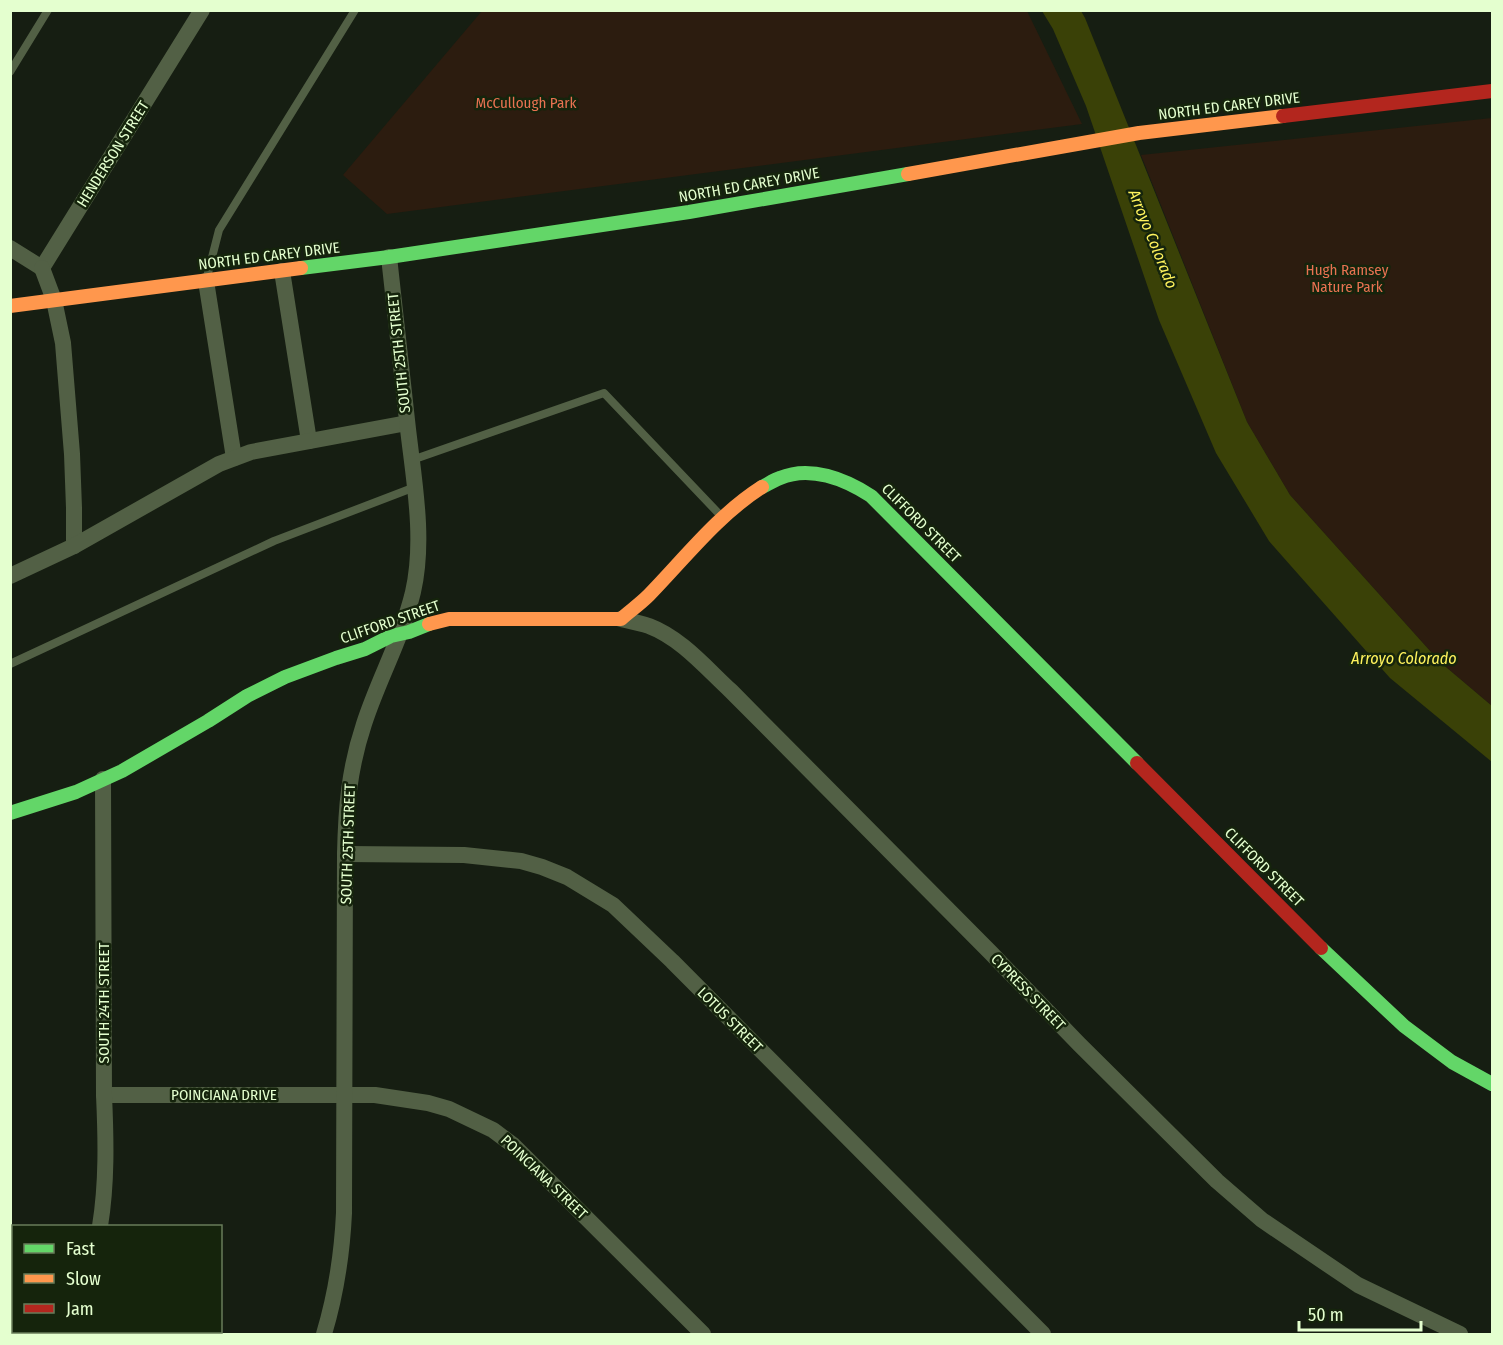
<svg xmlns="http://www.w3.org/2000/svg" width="1503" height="1345" font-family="'Fira Sans Condensed',sans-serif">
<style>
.green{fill:#2c1c0f}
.water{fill:#3a4107}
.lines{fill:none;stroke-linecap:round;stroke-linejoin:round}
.lane{stroke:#526045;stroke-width:8}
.street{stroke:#526045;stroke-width:16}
.fast{stroke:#63d668;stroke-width:14}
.slow{stroke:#ff974d;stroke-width:14}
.jam{stroke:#b3261e;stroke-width:14}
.labels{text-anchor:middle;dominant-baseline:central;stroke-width:5;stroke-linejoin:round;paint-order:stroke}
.park-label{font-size:15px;fill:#e87252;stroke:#15240c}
.street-label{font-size:15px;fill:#e4ffcf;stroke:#15240c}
.water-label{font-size:16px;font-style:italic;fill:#fff35d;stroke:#15240c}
</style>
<rect width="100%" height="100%" fill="#161e12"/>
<g class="green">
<path d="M482,11H1027L1082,124L387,214L343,175Z"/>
<path d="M1492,118V706L1440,662L1290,495L1247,422L1141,155Z"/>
</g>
<path class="water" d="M1042,11H1081L1085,18L1247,422L1290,495L1440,662L1492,706V762L1390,678L1269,541L1216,453L1159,320L1086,106L1053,29Z"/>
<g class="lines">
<g class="lane">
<path d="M10,72L48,10"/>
<path d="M207,277L219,230L355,10"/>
<path d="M412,460L604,393L722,517"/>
<path d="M10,664L274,541L415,487"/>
</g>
<g class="street">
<path d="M10,248L42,268"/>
<path d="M42,268L202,10"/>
<path d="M42,268L54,300L63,343L72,454L74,508V546"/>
<path d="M282,271L309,441"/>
<path d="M206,281L234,458"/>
<path d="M10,576L74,546L219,464L251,452L407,423"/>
<path d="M621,619C630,621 640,623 649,626C681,638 706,668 731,691L991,953L1079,1044L1217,1181L1262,1220L1358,1285L1460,1334"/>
<path d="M345,854L464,855L521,861L542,867L567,877L613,905L672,961L1043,1334"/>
<path d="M104,1095H375L428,1103L449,1109L493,1130L513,1145L703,1334"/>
<path d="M100,1226C107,1183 106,1139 104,1095L103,779"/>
<path d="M45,1334L48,1332"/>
<path d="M324,1334C336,1294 342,1255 344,1213L345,854C346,808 349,769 364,724C378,680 402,638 413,592C425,540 414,481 408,429C402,372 395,314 389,257"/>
</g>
<g class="fast">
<path d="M301,268L389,257L689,212L908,174"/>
<path d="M762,487C768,484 774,480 780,478C810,465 845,479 871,496L1137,763"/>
<path d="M10,813L76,792L122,771L208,721L247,696L285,677L336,658L365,649L391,636L409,632L429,624"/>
<path d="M1321,948L1404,1026L1452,1062L1492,1084"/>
</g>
<g class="slow">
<path d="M908,174L1139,133L1283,116"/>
<path d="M10,306L301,268"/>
<path d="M429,624L449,619H621C630,611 640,604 649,595C685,558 718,515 762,487"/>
</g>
<g class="jam">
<path d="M1283,116L1492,91"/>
<path d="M1137,763L1321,948"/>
</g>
</g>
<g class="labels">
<g class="park-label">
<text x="526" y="103">McCullough Park</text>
<text x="1347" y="270">Hugh Ramsey<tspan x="1347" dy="17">Nature Park</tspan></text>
</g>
<g class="street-label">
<text transform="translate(1229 106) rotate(-7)">NORTH ED CAREY DRIVE</text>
<text transform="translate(113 154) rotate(-58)">HENDERSON STREET</text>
<text transform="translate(749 185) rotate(-10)">NORTH ED CAREY DRIVE</text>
<text transform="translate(269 256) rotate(-7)">NORTH ED CAREY DRIVE</text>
<text transform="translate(399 353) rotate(-96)">SOUTH 25TH STREET</text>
<text transform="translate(921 523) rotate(45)">CLIFFORD STREET</text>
<text transform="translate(390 622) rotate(-19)">CLIFFORD STREET</text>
<text transform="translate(348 844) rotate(-88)">SOUTH 25TH STREET</text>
<text transform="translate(1264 867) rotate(45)">CLIFFORD STREET</text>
<text transform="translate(1028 992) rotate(46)">CYPRESS STREET</text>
<text transform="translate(104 1003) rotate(-90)">SOUTH 24TH STREET</text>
<text transform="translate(730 1020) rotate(45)">LOTUS STREET</text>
<text x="224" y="1095">POINCIANA DRIVE</text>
<text transform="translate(544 1177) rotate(44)">POINCIANA STREET</text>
</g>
<g class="water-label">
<text transform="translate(1153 239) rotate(68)">Arroyo Colorado</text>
<text x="1404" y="658">Arroyo Colorado</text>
</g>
</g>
<rect width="1503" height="1345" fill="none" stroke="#e4ffcf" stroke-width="24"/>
<rect x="12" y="1225" width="210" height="108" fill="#15240c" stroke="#687c5a" stroke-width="1.5"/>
<rect x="24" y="1244" width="30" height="9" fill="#63d668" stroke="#687c5a" stroke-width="1.5"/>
<text x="66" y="1255" font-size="18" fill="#e4ffcf">Fast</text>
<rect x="24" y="1274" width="30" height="9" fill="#ff974d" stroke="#687c5a" stroke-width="1.5"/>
<text x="66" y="1285" font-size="18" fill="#e4ffcf">Slow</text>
<rect x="24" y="1304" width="30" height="9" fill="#b3261e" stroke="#687c5a" stroke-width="1.5"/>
<text x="66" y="1315" font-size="18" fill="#e4ffcf">Jam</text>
<path d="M1299 1321v9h122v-9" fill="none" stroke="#e4ffcf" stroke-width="3"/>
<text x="1308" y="1321" font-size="18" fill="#e4ffcf" stroke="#15240c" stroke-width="4.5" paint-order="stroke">50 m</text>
</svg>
